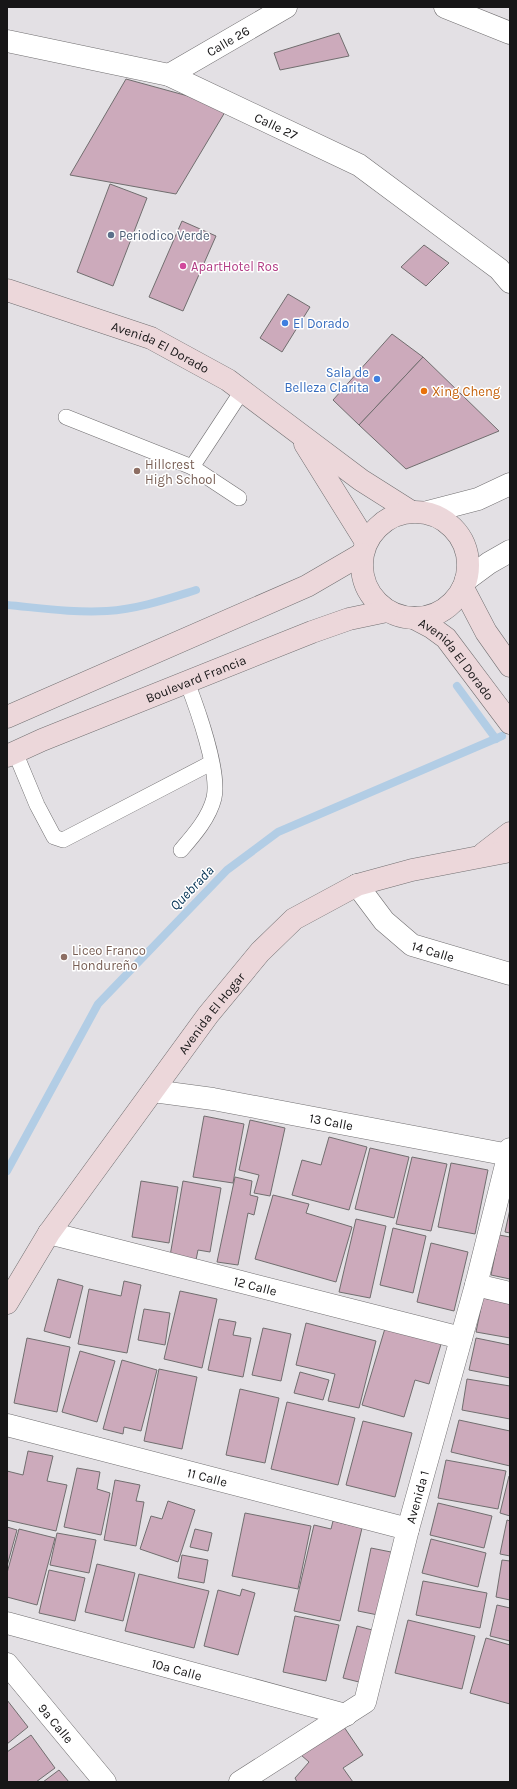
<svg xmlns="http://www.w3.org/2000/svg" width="517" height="1789" font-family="Karla,sans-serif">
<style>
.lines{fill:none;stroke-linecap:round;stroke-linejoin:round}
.stream{stroke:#b2cde5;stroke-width:8}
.building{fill:#cab;stroke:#716e6f}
.lane-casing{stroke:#716f71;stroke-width:16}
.street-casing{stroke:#716f71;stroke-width:23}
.secondary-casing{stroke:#716f71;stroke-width:23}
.lane{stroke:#fff;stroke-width:15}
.street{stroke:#fff;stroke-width:22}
.secondary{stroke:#ecd7da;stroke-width:22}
.service-dot{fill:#5c6f8a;stroke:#fff;stroke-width:1.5}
.hotel-dot{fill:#d1479c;stroke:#fff;stroke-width:1.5}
.shop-dot{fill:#3f7fe0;stroke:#fff;stroke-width:1.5}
.food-dot{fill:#e8710a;stroke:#fff;stroke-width:1.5}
.education-dot{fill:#8d6e63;stroke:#fff;stroke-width:1.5}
.labels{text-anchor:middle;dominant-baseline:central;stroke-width:3;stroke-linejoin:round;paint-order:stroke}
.street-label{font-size:13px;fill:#171617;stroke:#fff}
.service-label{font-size:13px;fill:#4e5e75;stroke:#fff;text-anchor:start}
.hotel-label{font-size:13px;fill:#b23c85;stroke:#fff;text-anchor:start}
.shop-label{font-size:13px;fill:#366cbe;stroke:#fff;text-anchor:start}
.food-label{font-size:13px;fill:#c56008;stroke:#fff;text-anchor:start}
.education-label{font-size:13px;fill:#785e54;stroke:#fff;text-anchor:start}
.water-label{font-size:14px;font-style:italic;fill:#053354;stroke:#fff}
</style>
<rect width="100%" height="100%" fill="#e3e0e4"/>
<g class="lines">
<g class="stream">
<path d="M7,605C40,608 74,613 107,611C138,609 167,599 196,590"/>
<path d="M457,686L496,739"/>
<path d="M7,1171L98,1004L227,870L278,832L502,736"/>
</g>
</g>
<g class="building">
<path d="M339,33L349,56L280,70L274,53Z"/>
<path d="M126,79L228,107L176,194L70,175Z"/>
<path d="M110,184L147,198L113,286L77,272Z"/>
<path d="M182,221L216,236L183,311L149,297Z"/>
<path d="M424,245L449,263L426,286L401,267Z"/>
<path d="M288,294L310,307L282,352L260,338Z"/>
<path d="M392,334L423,357L359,425L333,400Z"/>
<path d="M423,357L499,431L406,469L359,425Z"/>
<path d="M204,1116L244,1124L233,1183L193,1177Z"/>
<path d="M250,1120L285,1128L270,1196L254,1193L259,1175L239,1170Z"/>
<path d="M329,1137L367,1147L349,1210L292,1195L302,1160L321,1165Z"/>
<path d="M370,1148L409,1157L394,1218L355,1209Z"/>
<path d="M412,1157L447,1164L431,1231L396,1224Z"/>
<path d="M451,1163L488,1170L475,1234L438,1227Z"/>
<path d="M235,1177L252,1181L250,1195L258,1197L254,1215L248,1213L238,1265L217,1262Z"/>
<path d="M141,1181L178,1187L169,1243L132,1237Z"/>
<path d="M183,1181L221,1188L210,1252L198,1250L196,1260L170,1256Z"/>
<path d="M273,1195L309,1204L306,1213L352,1227L336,1282L255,1259Z"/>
<path d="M510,1209V1233L505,1232Z"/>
<path d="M356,1219L386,1226L370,1298L339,1292Z"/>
<path d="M393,1228L426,1236L413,1293L380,1285Z"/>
<path d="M499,1235L510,1237V1279L491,1275Z"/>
<path d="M431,1243L468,1252L454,1311L417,1302Z"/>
<path d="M58,1279L83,1286L70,1338L44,1331Z"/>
<path d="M124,1281L141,1285L127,1353L78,1344L89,1289L121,1296Z"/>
<path d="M180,1291L217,1299L202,1368L164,1359Z"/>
<path d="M483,1298L510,1303V1338L476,1332Z"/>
<path d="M144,1309L170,1313L165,1345L138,1340Z"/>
<path d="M219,1319L236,1322L233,1335L251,1338L243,1377L208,1370Z"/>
<path d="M306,1323L376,1341L359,1408L328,1401L335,1374L296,1365Z"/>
<path d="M386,1325L442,1341L429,1384L415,1380L404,1417L362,1405Z"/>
<path d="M263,1328L291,1334L281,1381L252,1375Z"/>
<path d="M27,1338L70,1347L57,1412L14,1403Z"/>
<path d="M476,1338L510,1345V1378L469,1370Z"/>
<path d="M80,1351L115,1361L97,1422L62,1412Z"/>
<path d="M122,1360L157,1370L141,1431L124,1427L123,1434L103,1429Z"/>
<path d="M159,1369L197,1377L182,1449L144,1441Z"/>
<path d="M300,1372L329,1380L323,1400L294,1393Z"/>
<path d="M467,1379L510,1386V1419L462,1410Z"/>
<path d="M240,1389L279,1398L265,1463L226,1455Z"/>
<path d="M287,1402L355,1418L338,1485L271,1469Z"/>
<path d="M459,1420L510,1431V1466L451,1452Z"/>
<path d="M363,1421L412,1433L395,1497L346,1485Z"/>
<path d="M28,1451L53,1456L47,1481L67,1485L56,1531L7,1520V1471L23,1475Z"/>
<path d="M446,1460L506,1471L498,1509L438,1498Z"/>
<path d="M77,1468L100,1472L97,1489L110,1493L101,1535L64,1527Z"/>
<path d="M509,1476H510V1516L500,1513Z"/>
<path d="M115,1480L140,1485L136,1501L144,1502L136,1546L104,1540Z"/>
<path d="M168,1501L195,1510L178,1562L140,1549L151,1516L162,1519Z"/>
<path d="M438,1503L492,1516L484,1548L430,1535Z"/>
<path d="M245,1513L311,1526L298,1589L232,1576Z"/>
<path d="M507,1520L510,1521V1556L500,1554Z"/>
<path d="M333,1521L362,1528L340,1621L294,1611L314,1525L331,1529Z"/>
<path d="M7,1527L17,1530L7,1566Z"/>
<path d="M19,1529L55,1538L37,1605L7,1597V1573Z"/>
<path d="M195,1529L212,1533L208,1551L190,1547Z"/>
<path d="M57,1533L96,1540L89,1573L50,1565Z"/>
<path d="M431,1539L486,1553L478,1587L422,1573Z"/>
<path d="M371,1548L396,1553L383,1616L358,1611Z"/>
<path d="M182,1555L208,1560L204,1583L178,1578Z"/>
<path d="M502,1560L510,1561V1600L496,1597Z"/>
<path d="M97,1564L135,1573L123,1621L85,1612Z"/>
<path d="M49,1570L85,1578L75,1621L39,1613Z"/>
<path d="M139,1574L209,1591L194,1648L125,1631Z"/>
<path d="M423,1581L487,1593L480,1628L416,1615Z"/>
<path d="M242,1589L255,1593L238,1655L204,1646L218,1590L240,1596Z"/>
<path d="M497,1605L510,1608V1641L490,1636Z"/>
<path d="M295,1616L339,1625L326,1681L283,1672Z"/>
<path d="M408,1620L475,1636L462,1689L395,1673Z"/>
<path d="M357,1626L380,1632L367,1684L343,1678Z"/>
<path d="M486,1638L510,1645V1704L470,1693Z"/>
<path d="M7,1700L28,1727L7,1744Z"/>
<path d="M344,1727L363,1755L343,1768L353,1782H297L295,1778L309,1762L301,1755Z"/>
<path d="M31,1735L55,1768L36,1782H7V1752Z"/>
<path d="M59,1770L69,1782H43Z"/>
</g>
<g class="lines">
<defs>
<g id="lane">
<path d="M66,417L192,467L239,498"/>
<path d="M192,467L242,391"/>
<path d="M15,752L37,805L54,837L63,840L211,763"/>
<path d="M181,850C194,835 209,818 214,798C220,772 197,708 187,682"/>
</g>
<g id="street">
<path d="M445,7L510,33"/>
<path id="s1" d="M7,41L169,75L359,165L499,269L510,282"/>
<path id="s2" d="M169,75L286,7"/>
<path d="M428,512L478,499L510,484"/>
<path d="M466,580L489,563L510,551"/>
<path id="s3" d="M357,885L384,921L412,945L510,974"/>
<path id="s4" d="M153,1091L213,1099L509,1155"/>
<path id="s5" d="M49,1233L461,1338"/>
<path d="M476,1285L510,1293"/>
<path id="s6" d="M7,1425L408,1529"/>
<path id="s7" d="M7,1623L346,1715"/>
<path id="s8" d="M7,1664L105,1782"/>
<path id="s9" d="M240,1782L365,1702L408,1529L476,1285L510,1149"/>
</g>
<g id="secondary">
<path id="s10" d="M7,290L151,338L228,380L361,480L410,511"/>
<path d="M305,444L366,542"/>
<circle cx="415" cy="565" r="53"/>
<path d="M463,588L486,632L510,666"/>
<path id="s11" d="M414,618L431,627L446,638L510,723"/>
<path d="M7,717L307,586L362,554"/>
<path id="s12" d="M7,756L42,740L312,632L349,619L387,611"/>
<path d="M484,853L510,833"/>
<path id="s13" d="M7,1303L49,1233L208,1015L260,952L294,919L357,885L412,870L510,851"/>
</g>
</defs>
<use href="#lane" class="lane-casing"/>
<use href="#street" class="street-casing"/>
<use href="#secondary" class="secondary-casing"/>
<use href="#lane" class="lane"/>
<use href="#street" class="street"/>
<use href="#secondary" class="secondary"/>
</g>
<circle class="service-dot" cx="111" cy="235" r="4"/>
<circle class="hotel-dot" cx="183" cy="266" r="4"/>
<g class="shop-dot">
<circle cx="285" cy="323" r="4"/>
<circle cx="377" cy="379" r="4"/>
</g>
<circle class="food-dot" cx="424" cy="391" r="4"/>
<g class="education-dot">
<circle cx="137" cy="471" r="4"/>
<circle cx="64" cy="957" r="4"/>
</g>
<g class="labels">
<g class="street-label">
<text stroke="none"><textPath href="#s2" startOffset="68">Calle 26</textPath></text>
<text stroke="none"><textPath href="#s1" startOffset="284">Calle 27</textPath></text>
<text stroke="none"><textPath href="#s10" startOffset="164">Avenida El Dorado</textPath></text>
<text stroke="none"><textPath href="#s11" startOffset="60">Avenida El Dorado</textPath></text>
<text stroke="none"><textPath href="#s12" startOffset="204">Boulevard Francia</textPath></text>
<text stroke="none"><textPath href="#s3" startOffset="104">14 Calle</textPath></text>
<text stroke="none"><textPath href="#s13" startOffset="355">Avenida El Hogar</textPath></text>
<text stroke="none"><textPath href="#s4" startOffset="181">13 Calle</textPath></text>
<text stroke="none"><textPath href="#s5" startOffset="213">12 Calle</textPath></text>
<text stroke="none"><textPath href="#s6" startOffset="207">11 Calle</textPath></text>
<text stroke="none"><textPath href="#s9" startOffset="360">Avenida 1</textPath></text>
<text stroke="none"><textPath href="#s7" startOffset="176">10a Calle</textPath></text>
<text stroke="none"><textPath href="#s8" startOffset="77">9a Calle</textPath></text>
</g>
<g class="service-label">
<text x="119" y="235">Periodico Verde</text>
</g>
<g class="hotel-label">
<text x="191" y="266">ApartHotel Ros</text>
</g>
<g class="shop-label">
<text x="293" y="323">El Dorado</text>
<text x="369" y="372" text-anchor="end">Sala de<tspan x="369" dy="15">Belleza Clarita</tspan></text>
</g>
<g class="food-label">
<text x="432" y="391">Xing Cheng</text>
</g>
<g class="education-label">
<text x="145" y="464">Hillcrest<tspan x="145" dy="15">High School</tspan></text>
<text x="72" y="950">Liceo Franco<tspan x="72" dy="15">Hondureño</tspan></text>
</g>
<g class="water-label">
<text transform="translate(192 888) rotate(-46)">Quebrada</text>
</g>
</g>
<rect width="517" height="1789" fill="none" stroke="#171617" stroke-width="16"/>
</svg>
